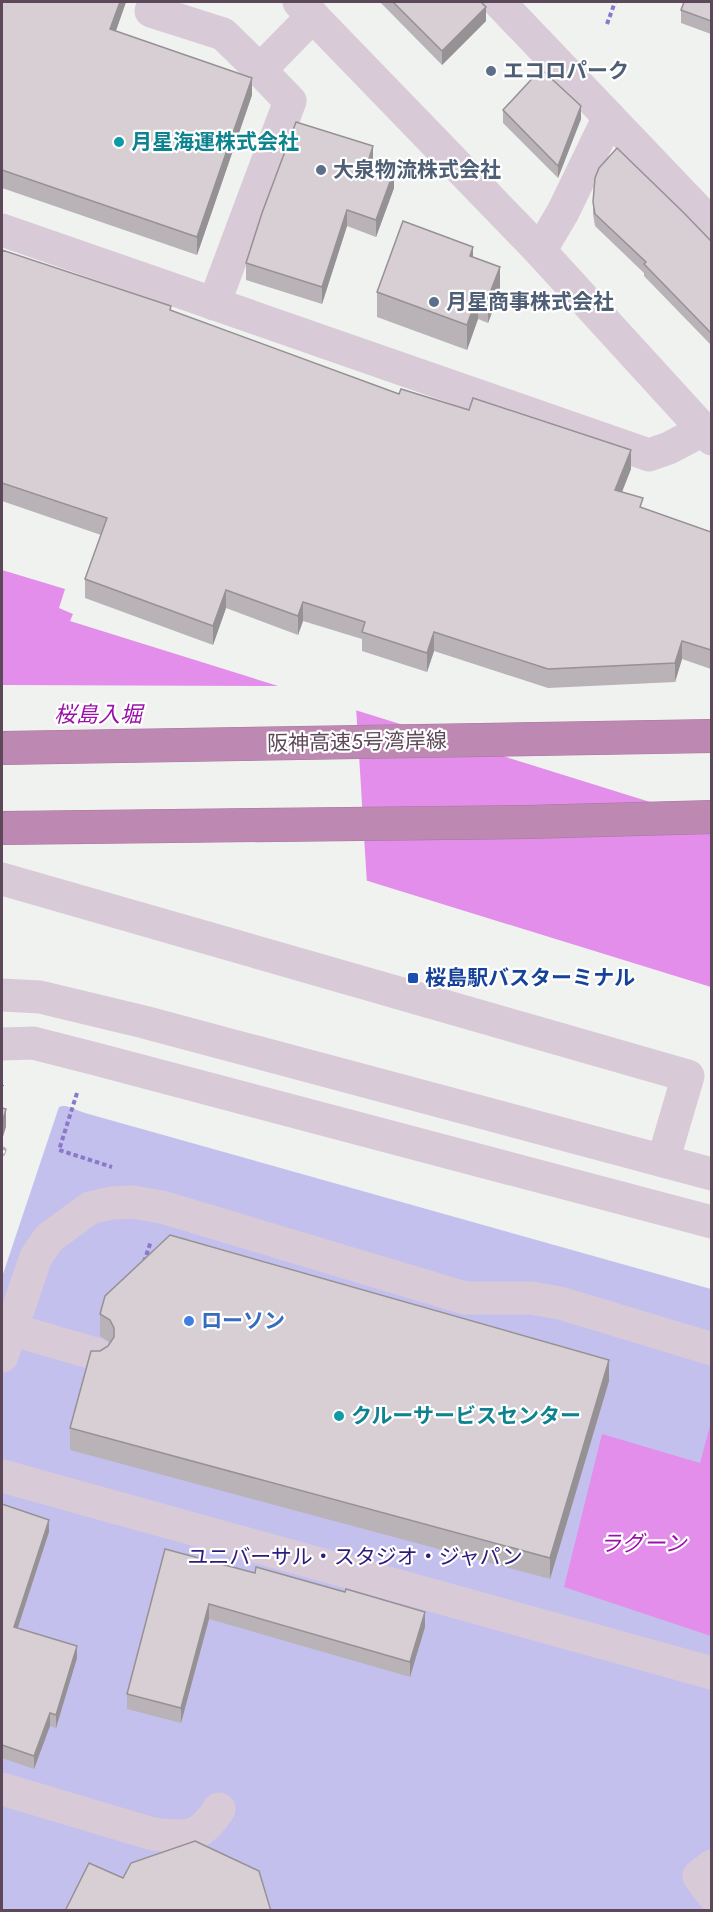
<svg xmlns="http://www.w3.org/2000/svg" width="713" height="1912" font-family="Jost,'Noto Sans JP',sans-serif">
<style>
.green{fill:#c4c0ee}
.water{fill:#e28eea}
.pier{fill:#f0f2f0}
.lines{fill:none;stroke-linecap:round;stroke-linejoin:round}
.highway-casing{stroke:#a9749d;stroke-width:34}
.path{stroke:#8a78cb;stroke-width:4;stroke-dasharray:4.5 3;stroke-linecap:butt}
.minor{stroke:#d9cad7;stroke-width:33}
.highway{stroke:#bd89b2;stroke-width:33}
.rail-casing{stroke:#bab2b7;stroke-width:7}
.rail{stroke:#fff;stroke-width:4.5;stroke-dasharray:14;stroke-linecap:butt}
.wall{fill:#b9b2b6}
.shaded-wall{fill:#969194}
.building{fill:#d7cfd4;stroke:#969194;stroke-width:1.5}
.service-dot{fill:#5c6f8a;stroke:#fff;stroke-width:2}
.culture-dot{fill:#0f9aa8;stroke:#fff;stroke-width:2}
.transit-dot{fill:#1a4fb4;stroke:#fff;stroke-width:2}
.shop-dot{fill:#3f7fe0;stroke:#fff;stroke-width:2}
.labels{text-anchor:middle;dominant-baseline:central;stroke-width:4.5;stroke-linejoin:round;paint-order:stroke}
.service-label{font-size:21px;font-weight:bold;fill:#4e5e75;stroke:#fff;text-anchor:start}
.culture-label{font-size:21px;font-weight:bold;fill:#0d838f;stroke:#fff;text-anchor:start}
.street-label{font-size:21px;fill:#5d4859;stroke:#fff}
.transit-label{font-size:21px;font-weight:bold;fill:#164399;stroke:#fff;text-anchor:start}
.shop-label{font-size:21px;font-weight:bold;fill:#366cbe;stroke:#fff;text-anchor:start}
.park-label{font-size:21px;fill:#2e1a7d;stroke:#fff}
.water-label{font-size:22px;font-style:italic;fill:#9b10a8;stroke:#fff}
</style>
<rect width="100%" height="100%" fill="#f0f2f0"/>
<path class="green" d="M62,1106H66L85,1113L711,1289V1910H2V1277L59,1107Z"/>
<g class="water">
<path d="M2,570L65,589L59,608L73,614L70,621L711,821V987L2,768Z"/>
<path d="M711,1422V1636L564,1587L602,1434L700,1463Z"/>
</g>
<path class="pier" d="M2,685L287,686L356,707L367,884L2,771Z"/>
<g class="lines">
<defs>
<g id="highway">
<path d="M2,748L712,736"/>
<path d="M2,828L528,822L712,817"/>
</g>
</defs>
<use href="#highway" class="highway-casing"/>
<g class="path">
<path d="M607,24L615,2"/>
<path d="M2,1086V1085"/>
<path d="M77,1093L59,1150L112,1167"/>
<path d="M144,1262L151,1241"/>
</g>
<g class="minor">
<path d="M299,2L540,251L712,439"/>
<path d="M499,2L712,225"/>
<path d="M151,11L223,34L260,70"/>
<path d="M2,230L649,455L669,448L703,430"/>
<path d="M540,251L563,212L609,117"/>
<path d="M214,304L290,101L260,70L313,16"/>
<path d="M2,879L688,1076L663,1161"/>
<path d="M2,995L40,997L144,1022L712,1174"/>
<path d="M2,1044L33,1043L92,1058L712,1222"/>
<path d="M10,1329L96,1354"/>
<path d="M2,1356L36,1257L49,1238L90,1208L111,1203L133,1202L162,1207L465,1298H531L560,1303L712,1349"/>
<path d="M2,1476L712,1673"/>
<path d="M2,1789L153,1834C187,1838 199,1840 219,1809"/>
<path d="M712,1866L699,1876L712,1894"/>
</g>
<use href="#highway" class="highway"/>
<defs>
<path id="rail" d="M2,1153L3,1150"/>
</defs>
<use href="#rail" class="rail-casing"/>
<use href="#rail" class="rail"/>
</g>
<g class="wall">
<path d="M2,2H126L116,31L252,95L197,255L2,188Z"/>
<path d="M380,2H481L486,21L442,65Z"/>
<path d="M711,2V34L681,23V10Z"/>
<path d="M503,110L581,119L558,178L503,123Z"/>
<path d="M373,163L394,188L376,237L347,226L322,304L246,280V263Z"/>
<path d="M593,202L711,241V345L644,276V273L595,226L593,214Z"/>
<path d="M2,250L399,394L631,469L622,492L643,508L711,532V669L682,659L675,682L548,688L434,651L427,672L362,651V639L303,621L298,635L226,608L213,645L85,598V579L101,535L2,501Z"/>
<path d="M473,257L500,291L488,323L478,319L467,350L377,317V292Z"/>
<path d="M100,1314L609,1381L550,1579L70,1450V1428L100,1351L108,1346L111,1343L100,1336Z"/>
<path d="M2,1504L49,1532L18,1628L77,1658L56,1728L50,1726L34,1769L2,1758Z"/>
<path d="M165,1549L425,1627L410,1677L209,1619L181,1723L127,1709V1694Z"/>
</g>
<g class="shaded-wall">
<path d="M120,2H126L110,47V29Z"/>
<path d="M486,7V21L442,65V51Z"/>
<path d="M252,78V95L197,255V237Z"/>
<path d="M581,106V119L558,178V166Z"/>
<path d="M373,146V163L368,179V162Z"/>
<path d="M394,171V188L376,237V220Z"/>
<path d="M347,210V226L322,304V287Z"/>
<path d="M473,247V272L470,256Z"/>
<path d="M500,267V291L488,323V298Z"/>
<path d="M478,294V319L467,350V325Z"/>
<path d="M631,450V469L615,509V490Z"/>
<path d="M226,590V608L213,645V626Z"/>
<path d="M303,602V621L298,635V616Z"/>
<path d="M434,632V651L427,672V653Z"/>
<path d="M682,641V659L675,682V663Z"/>
<path d="M6,1109V1127L2,1140V1123Z"/>
<path d="M609,1360V1381L550,1579V1558Z"/>
<path d="M49,1520V1532L14,1639V1627Z"/>
<path d="M209,1604V1619L181,1723V1708Z"/>
<path d="M425,1612V1627L410,1677V1662Z"/>
<path d="M77,1646V1658L56,1728V1715Z"/>
<path d="M50,1713V1726L34,1769V1756Z"/>
</g>
<g class="building">
<path d="M2,2H120L110,29L252,78L197,237L2,170Z"/>
<path d="M393,2H481L486,7L442,51Z"/>
<path d="M684,2H711V21L681,10Z"/>
<path d="M541,69L581,106L558,166L503,110Z"/>
<path d="M296,122L373,146L368,162L394,171L376,220L347,210L322,287L246,263L262,213Z"/>
<path d="M617,148L684,213L711,241V333L644,264L646,262L595,214L593,202L595,178L599,168Z"/>
<path d="M403,221L473,247L470,256L500,267L488,298L478,294L467,325L377,292Z"/>
<path d="M2,250L171,306L170,310L399,394L401,389L469,410L473,398L631,450L615,490L643,498L640,507L711,532V650L682,641L675,663L548,669L434,632L427,653L362,632L365,622L303,602L298,616L226,590L213,626L85,579L107,518L2,483Z"/>
<path d="M2,1108L6,1109L2,1123Z"/>
<path d="M170,1235L609,1360L550,1558L70,1428L91,1351H100L108,1346L114,1337V1328L110,1320L100,1314L105,1296Z"/>
<path d="M2,1504L49,1520L14,1627L77,1646L56,1715L50,1713L34,1756L2,1745Z"/>
<path d="M165,1549L255,1573L256,1567L345,1592L346,1589L425,1612L410,1662L209,1604L181,1708L127,1694Z"/>
<path d="M195,1841L259,1871L271,1911H65L89,1863L123,1878L131,1863Z"/>
</g>
<g class="service-dot">
<circle cx="491" cy="71" r="6"/>
<circle cx="321" cy="170" r="6"/>
<circle cx="434" cy="302" r="6"/>
</g>
<g class="culture-dot">
<circle cx="119" cy="142" r="6"/>
<circle cx="339" cy="1416" r="6"/>
</g>
<rect class="transit-dot" x="407" y="972" width="12" height="12" rx="3"/>
<circle class="shop-dot" cx="189" cy="1321" r="6"/>
<g class="labels">
<g class="service-label">
<text x="503" y="71">エコロパーク</text>
<text x="333" y="170">大泉物流株式会社</text>
<text x="446" y="302">月星商事株式会社</text>
</g>
<g class="culture-label">
<text x="131" y="142">月星海運株式会社</text>
<text x="351" y="1416">クルーサービスセンター</text>
</g>
<g class="street-label">
<text transform="translate(357 742) rotate(-1)">阪神高速5号湾岸線</text>
</g>
<g class="transit-label">
<text x="425" y="978">桜島駅バスターミナル</text>
</g>
<g class="shop-label">
<text x="201" y="1321">ローソン</text>
</g>
<g class="park-label">
<text x="355" y="1557">ユニバーサル・スタジオ・ジャパン</text>
</g>
<g class="water-label">
<text x="98" y="714">桜島入堀</text>
<text x="643" y="1543">ラグーン</text>
</g>
</g>
<rect width="713" height="1912" fill="none" stroke="#5d4859" stroke-width="6"/>
</svg>
